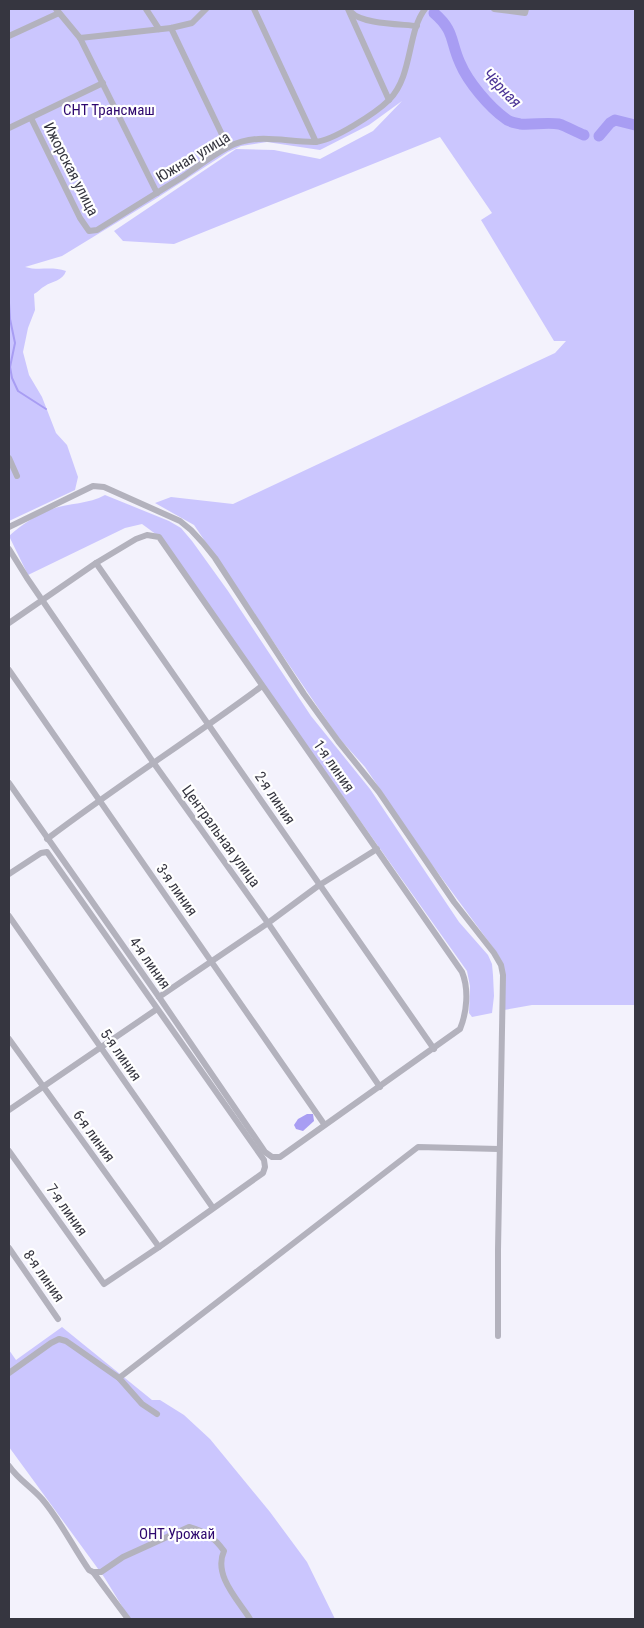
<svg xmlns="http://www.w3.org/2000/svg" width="644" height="1628" font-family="'Roboto Condensed',sans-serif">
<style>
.green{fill:#cbc6fe}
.water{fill:#a89df3}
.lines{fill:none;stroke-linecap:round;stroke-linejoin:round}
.stream{stroke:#a89df3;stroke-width:2}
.river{stroke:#a89df3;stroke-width:11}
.street{stroke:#b3b2bd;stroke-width:6}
.labels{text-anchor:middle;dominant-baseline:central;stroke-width:4.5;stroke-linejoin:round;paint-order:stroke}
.park-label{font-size:15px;fill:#2e086f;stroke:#fff}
.street-label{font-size:15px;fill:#363640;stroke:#fff}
.water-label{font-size:16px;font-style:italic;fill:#4b3496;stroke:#fff}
</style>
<rect width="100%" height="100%" fill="#f3f2fc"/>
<g class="green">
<path d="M9,9H635V1005H532L504,1010C504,991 508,970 497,953L424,854L365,767L338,737L194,525L155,503L171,497L233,504L555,353L566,341H554L481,220L492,213L440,137L174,244L123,241L114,231L236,149L274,150L320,159L373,131L402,101L369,125L320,150L267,142L241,146L228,152L157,198L62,256L25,267C38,271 52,266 66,271C63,281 52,281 45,286C41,288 38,292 34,294L35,310L28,328L23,352L29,375L42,397L56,433L67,445L78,477L75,490L9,521Z"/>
<path d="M105,495L169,521L181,528L192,541L228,591L311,716L370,789L459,922L488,955L492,964L493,975L494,996L492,1013L472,1017L469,1013L470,986L467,971L157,535L142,524L125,528L28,575L9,536C21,525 36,515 52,509C69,503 89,504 105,495Z"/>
<path d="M62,1327L152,1400H160L184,1415L210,1439L270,1512L307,1562L335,1619H130L104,1577L9,1447V1350L16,1360Z"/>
</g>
<path class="water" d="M307,1114H313L314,1121L303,1131L296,1129L294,1125L298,1119Z"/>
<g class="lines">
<path class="stream" d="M9,303L10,319L15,343L10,367L12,378L18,391L46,409"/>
<g class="river">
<path d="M434,13C455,31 450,41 460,63C468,82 489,107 506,119C509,122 516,123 520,124C533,125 546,122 559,124C566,126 576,132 584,135"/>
<path d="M599,136L610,123L615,120L635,125"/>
</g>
<g class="street">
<path d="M56,9L80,38L157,193"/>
<path d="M146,9L159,29"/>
<path d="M254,9L316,142"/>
<path d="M348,9L389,100"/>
<path d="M494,9L525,13L526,9"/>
<path d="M351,12C361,24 401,24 417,26"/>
<path d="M171,28L228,147"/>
<path d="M9,36L59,13"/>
<path d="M80,38L171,28L192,23L206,9"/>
<path d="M31,118L80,218L89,231L97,230C126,212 155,194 184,176C198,166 213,155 228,147C258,132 283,142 314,142C332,142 377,112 389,100C413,76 407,32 425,9"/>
<path d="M9,128L103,83"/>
<path d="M9,458L17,476"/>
<path d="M9,527L93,486L104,487L180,521L191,530L203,543L215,558L304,694L338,741L379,792L454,902L494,953L501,965L503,975L498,1250V1336"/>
<path d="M9,549L27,578L153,762L268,923L380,1087"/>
<path d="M96,563C209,724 320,887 434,1049"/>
<path d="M9,623L96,563L136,539L147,535L159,537L462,972C469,989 467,1012 460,1029L280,1157H272L265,1152L159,997L9,783"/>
<path d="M9,670L324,1124"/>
<path d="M47,839C117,786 192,738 262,686"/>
<path d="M9,874L41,853L47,852L264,1160L265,1167L263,1173L159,1247L104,1284L9,1151"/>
<path d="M9,916L213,1208"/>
<path d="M159,997L268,923L318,886L377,849"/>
<path d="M9,1039L159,1247"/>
<path d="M9,1110L157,1009"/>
<path d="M9,1248L58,1319"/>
<path d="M9,1373L51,1343L59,1339L66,1341L119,1378L142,1404L157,1414"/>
<path d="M119,1378L418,1147L499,1149"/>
<path d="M9,1466C18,1479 31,1487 42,1499C60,1520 73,1547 89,1570L93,1572L128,1619"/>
<path d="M93,1572H101L123,1557L189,1527C206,1532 214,1537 224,1551C213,1575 238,1600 250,1619"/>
</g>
</g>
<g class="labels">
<g class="park-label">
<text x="109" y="110">СНТ Трансмаш</text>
<text x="177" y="1534">ОНТ Урожай</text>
</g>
<g class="street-label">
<text transform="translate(193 157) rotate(-31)">Южная улица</text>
<text transform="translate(71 169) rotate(63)">Ижорская улица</text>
<text transform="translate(334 766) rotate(55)">1-я линия</text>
<text transform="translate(275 798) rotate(56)">2-я линия</text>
<text transform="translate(221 836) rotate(54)">Центральная улица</text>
<text transform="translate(177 890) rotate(55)">3-я линия</text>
<text transform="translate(150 963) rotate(55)">4-я линия</text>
<text transform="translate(121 1055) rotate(55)">5-я линия</text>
<text transform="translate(94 1136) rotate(54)">6-я линия</text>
<text transform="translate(67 1210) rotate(55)">7-я линия</text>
<text transform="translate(44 1276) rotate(55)">8-я линия</text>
</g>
<g class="water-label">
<text transform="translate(502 88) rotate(45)">Чёрная</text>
</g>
</g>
<rect width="644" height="1628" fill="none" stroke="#363640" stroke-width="20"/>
</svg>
